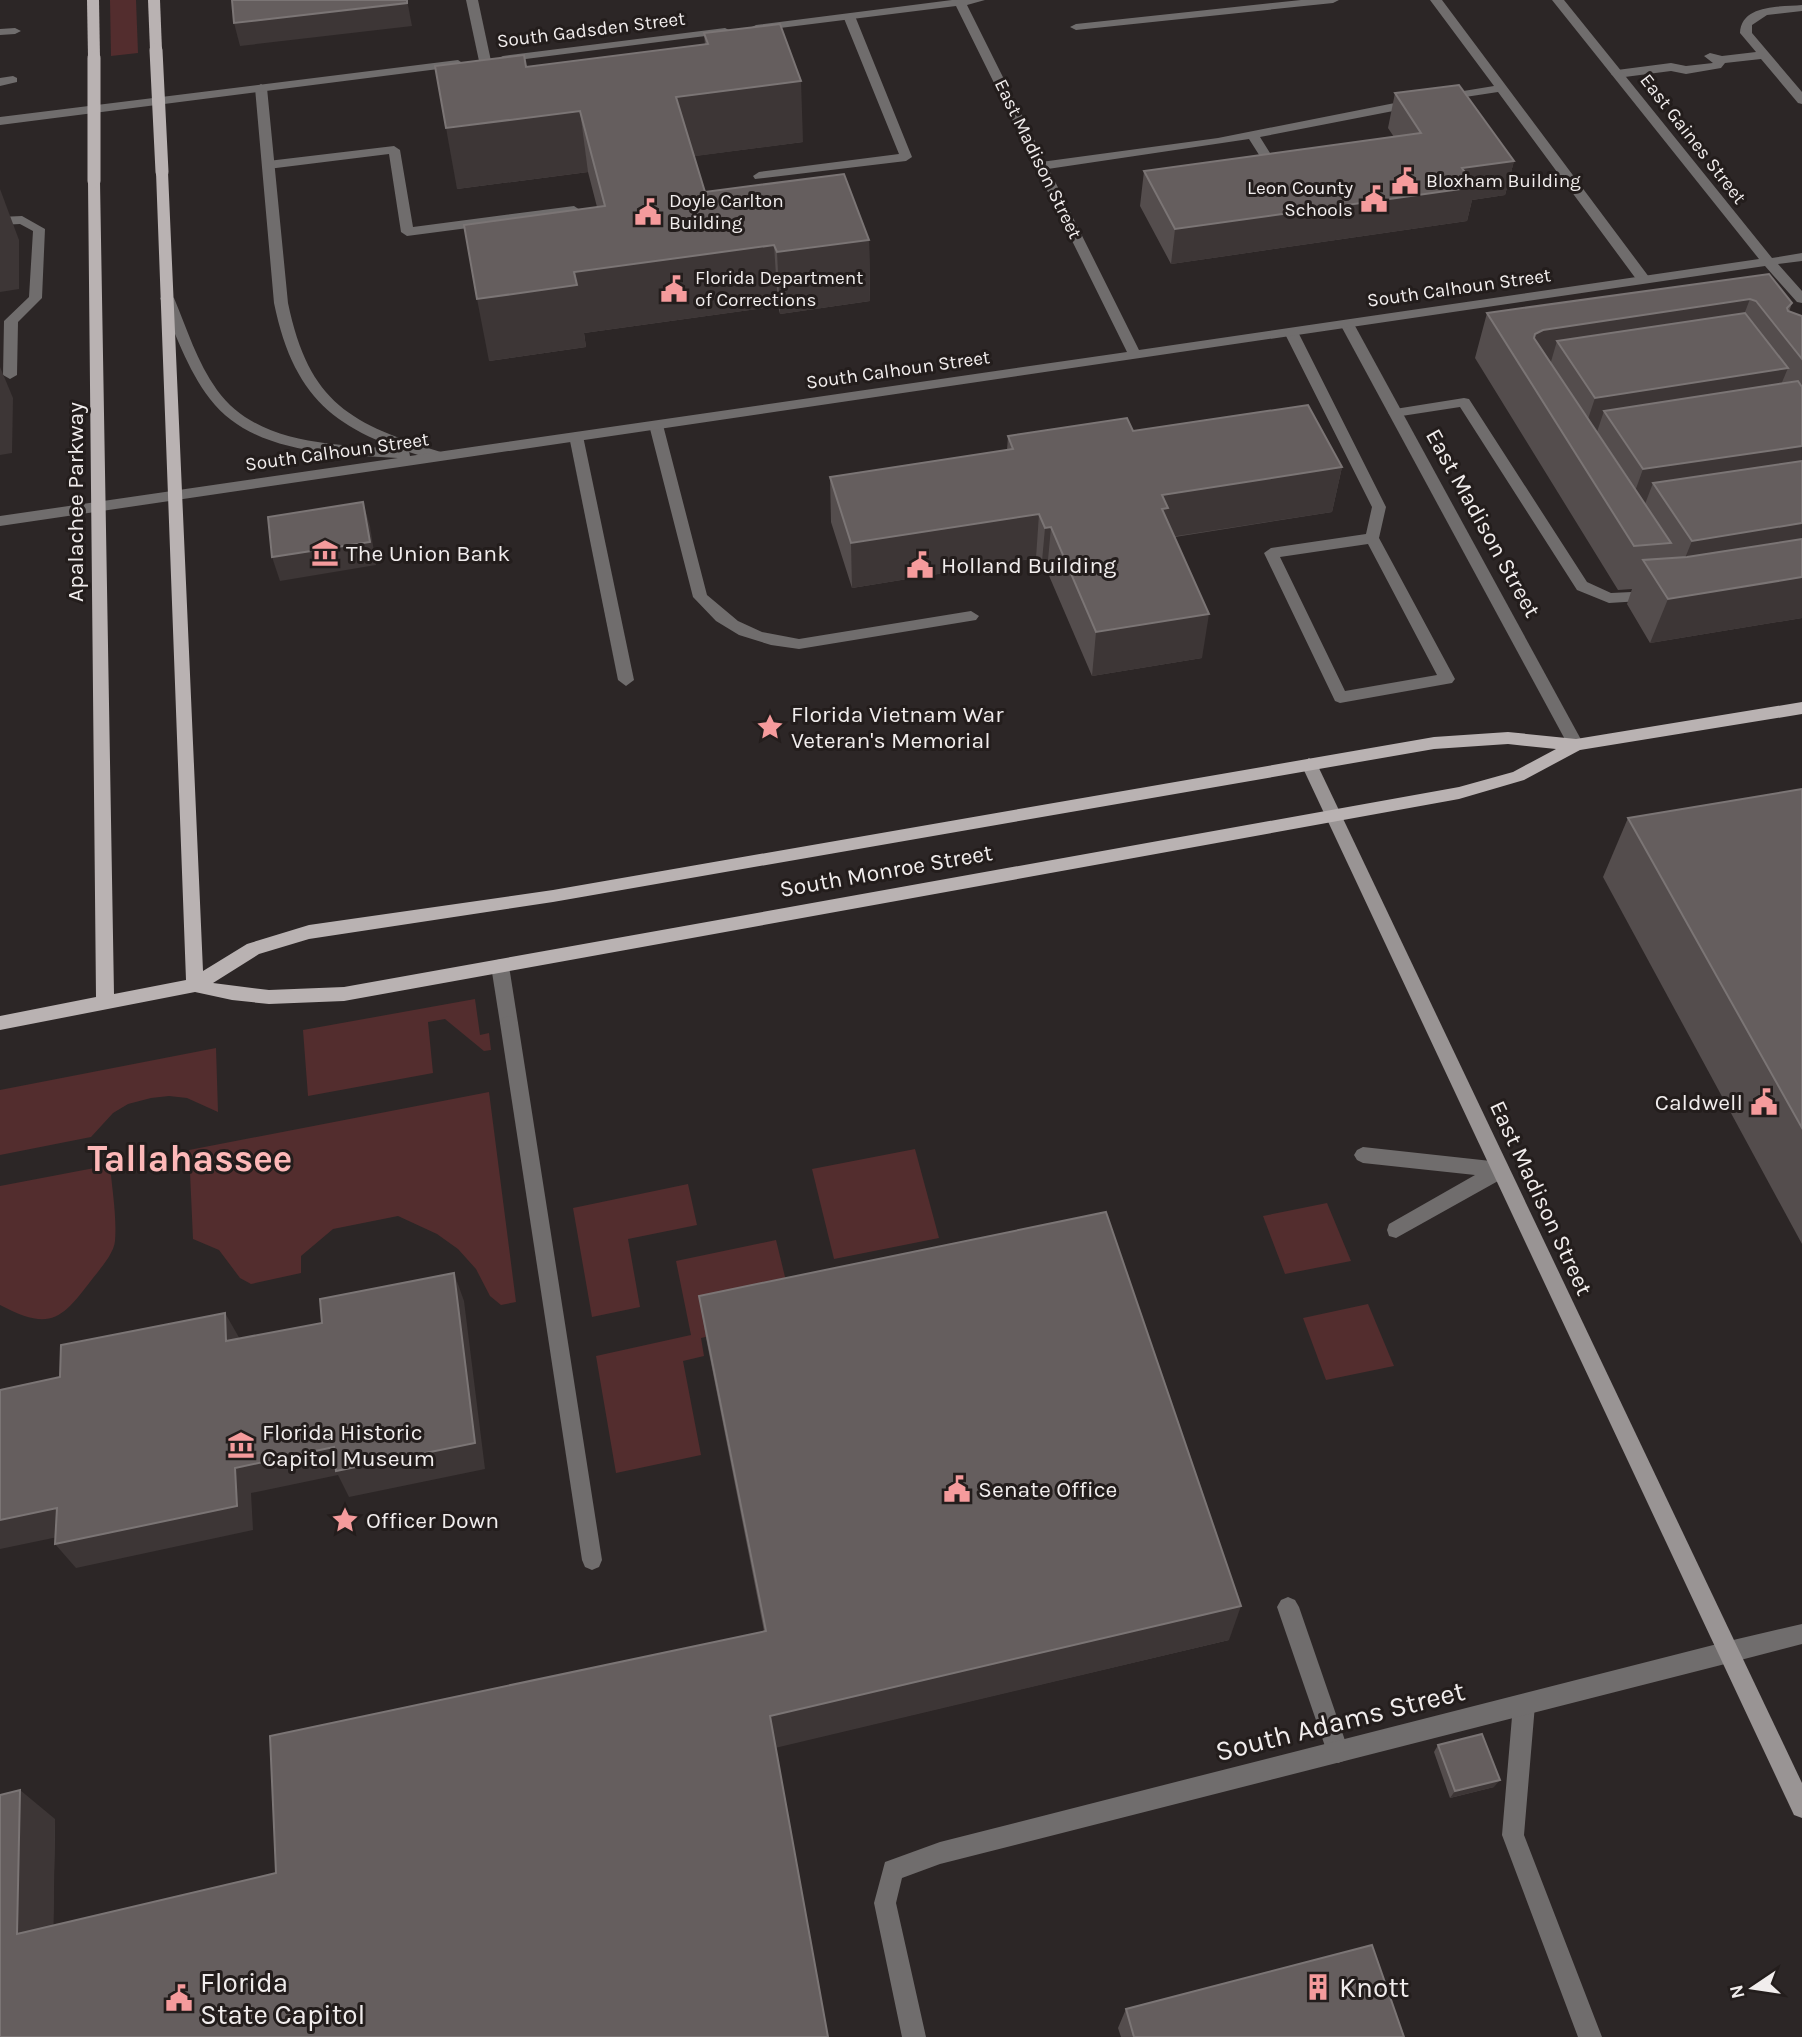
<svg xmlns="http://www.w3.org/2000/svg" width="1802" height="2037" font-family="Karla,sans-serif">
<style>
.green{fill:#532d2e}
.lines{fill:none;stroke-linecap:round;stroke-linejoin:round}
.service{fill:#706d6d;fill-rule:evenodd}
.minor{fill:#706d6d;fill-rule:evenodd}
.tertiary{fill:#706d6d;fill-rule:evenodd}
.secondary{fill:#999494;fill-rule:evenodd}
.primary{fill:#b9b2b2;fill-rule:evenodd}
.primary-bridge{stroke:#b9b2b2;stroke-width:13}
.wall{fill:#544d4d}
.shaded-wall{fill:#3d3636}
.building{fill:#655e5e;stroke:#7b7575;stroke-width:2}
.labels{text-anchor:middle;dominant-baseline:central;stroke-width:6;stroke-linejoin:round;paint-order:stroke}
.far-street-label{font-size:19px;fill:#f1eded;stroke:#231d1c}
.far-poi-label{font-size:19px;fill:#f1eded;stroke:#231d1c;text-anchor:start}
.street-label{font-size:23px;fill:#f1eded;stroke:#231d1c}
.poi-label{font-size:23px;fill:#f1eded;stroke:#231d1c;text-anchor:start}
.near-street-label{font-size:28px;fill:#f1eded;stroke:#231d1c}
.near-poi-label{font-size:28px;fill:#f1eded;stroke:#231d1c;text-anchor:start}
.town-label{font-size:37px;font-weight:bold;fill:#fdb8b8;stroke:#231d1c}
</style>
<rect width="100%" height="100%" fill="#2c2626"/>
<g class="green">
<path d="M110,0H136L138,53L111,56Z"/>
<path d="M475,999L480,1035L489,1033L491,1050L484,1051L445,1019L428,1022L433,1073L308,1096L303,1030Z"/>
<path d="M216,1048L218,1112L187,1098L169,1096L151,1098L128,1104L113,1113L91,1137L0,1155V1090Z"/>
<path d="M489,1092L516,1302L501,1305L490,1296L476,1269L458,1249L437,1234L398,1216L333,1229L301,1256V1273L251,1284L240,1278L219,1250L193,1239L189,1150Z"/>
<path d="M915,1149L939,1238L834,1259L812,1169Z"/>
<path d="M110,1165C112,1189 117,1217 115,1241C114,1253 101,1268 93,1278C62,1319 51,1332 0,1305V1186Z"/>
<path d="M688,1184L697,1225L628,1239L640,1307L592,1317L573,1208Z"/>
<path d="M1327,1203L1351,1261L1285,1274L1263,1216Z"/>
<path d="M776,1240L795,1318L701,1338L704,1356L683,1361L701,1455L616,1473L596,1356L691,1335L676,1261Z"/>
<path d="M1368,1304L1394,1366L1326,1380L1303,1318Z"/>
</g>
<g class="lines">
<g class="service">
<path d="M1301,0H1339L1333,3L1076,30L1070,27L1076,24Z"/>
<path d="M1430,0H1442L1649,277V283H1639L1498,92L1439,101V95L1494,86Z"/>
<path d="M1802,5V11L1767,15L1752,25V33L1802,92V104L1798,103L1761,59L1725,63L1721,68L1686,74L1671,71L1617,78L1611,74L1617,70L1671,63L1686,66L1713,63L1704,56L1710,53L1722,56L1756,52L1740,33C1741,4 1781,7 1802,5Z"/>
<path d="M845,14L855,16L912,157L906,161L755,179L753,176L759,172L899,154L843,16Z"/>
<path d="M0,29L15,28L21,31L15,34L0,35Z"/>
<path d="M13,76L17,78V82L0,86V78Z"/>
<path d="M1415,99L1421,103L1419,106L1260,137L1278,166L1272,170L1268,169L1249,139L1041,170L1035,166L1041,162L1218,138Z"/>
<path d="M394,146L400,150L413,227L574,206L580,210L574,214L407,236L401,232L389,154L268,169L262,165L268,161Z"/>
<path d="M22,216L45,229L42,298L18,322L17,375L10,379L3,375L4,321L29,297L33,231L20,224L0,225V217Z"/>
<path d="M1291,328L1298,332L1386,507L1379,538L1455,679L1452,683L1340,703L1335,701L1264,553L1271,548L1366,534L1372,507L1284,332ZM1368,544L1437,675L1345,691L1280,557Z"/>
<path d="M1464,398L1469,399L1587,582L1611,593L1652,591L1657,592L1659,596L1657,600L1609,603L1577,590L1460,407L1395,417L1388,413L1395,409Z"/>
<path d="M656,421L663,425L707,595L738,621L762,632L799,639L971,611L979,616L976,620L799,649L771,645L739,635L716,621L693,597L649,425Z"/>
<path d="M576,432L583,436L634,680L626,686L618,680L569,436Z"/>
<path d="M500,959L506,961L509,966L518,1023L515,1028H503L500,1023L491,966L494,961Z"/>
<path d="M1363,1147L1500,1162L1507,1164L1509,1170L1507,1176L1396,1238L1389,1236L1387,1230L1389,1224L1475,1175L1363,1163L1357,1160L1354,1155L1357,1150Z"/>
<path d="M1288,1597L1295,1600L1299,1607L1349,1752L1346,1760L1338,1763L1330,1760L1327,1752L1277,1607L1281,1600Z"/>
<path d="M1524,1694L1532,1697L1535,1705L1524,1835L1602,2037H1578L1502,1835L1513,1705L1516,1697Z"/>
</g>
<g class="minor">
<path d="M466,0H478L491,61L489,63L479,61Z"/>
<path d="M261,84L267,88L288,303C309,404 351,424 444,453V459L439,461C342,434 295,405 274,303L255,88Z"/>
<path d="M1347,320L1354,324L1584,745L1582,749L1576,751L1568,745L1340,324Z"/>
<path d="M509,1016L515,1018L518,1023L602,1560L599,1567L592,1570L585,1567L582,1560L500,1023L503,1018Z"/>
<path d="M1729,1641L1737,1645L1740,1652L1737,1659L1729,1663L940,1864L902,1878L896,1903L926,2037H902L874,1903L885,1862L940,1842Z"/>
</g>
<g class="tertiary">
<path d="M952,0H985L967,5L1139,350L1759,259L1552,0H1564L1772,258L1802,253V261L1778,264L1802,291V303L1797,302L1765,266L0,526V516L398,458C335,454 252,454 210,399C187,369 175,332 160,298L167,294L174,298C187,329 197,362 217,390C258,447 341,445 404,449L409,451L410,456L1127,352L956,6L756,31L750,28L756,25Z"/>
<path d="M725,28L731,31L729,33L503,62L497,59L503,56Z"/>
<path d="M458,60L464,64L462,66L0,125V117Z"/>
<path d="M1802,1624V1644L1729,1663L1721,1659L1718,1652L1721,1645L1729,1641Z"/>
</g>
<path class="secondary" d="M1309,758L1317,764L1802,1783V1818L1794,1815L1301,764Z"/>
<g class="primary">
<path d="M87,0H99L100,58L94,61L88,58Z"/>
<path d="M148,0H160L162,50L156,53L150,50Z"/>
<path d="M162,168L168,172L203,971L247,944L309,925L553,890L1434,737L1508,732L1576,739L1802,702V714L1580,750L1524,780L1459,799L344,1001L269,1004L232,1000L195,992L0,1030V1016L96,997L88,181L94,177L100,181L114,994L186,980L156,172ZM1508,744L1556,749L1513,772L1459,787L344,987L269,990L213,983L259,954L309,939L553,902L1434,749Z"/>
</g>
<g class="primary-bridge">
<path d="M156,50L162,172"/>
<path d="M94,58V181"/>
</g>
</g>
<g class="wall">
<path d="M704,33L803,142L694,156L705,192L869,240L870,301L780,314L778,306L584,333L586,347L489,361L597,207L588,172L457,189L526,67L705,45Z"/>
<path d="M1395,93L1514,161L1505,195L1472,200L1467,221L1171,264L1140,206L1144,171L1394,137L1388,128Z"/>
<path d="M1769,274L1792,303L1789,312L1802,316V618L1650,643L1627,604L1632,589L1618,590L1475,358L1487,313Z"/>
<path d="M1133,431L1342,467L1332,512L1175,537L1202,658L1092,676L1047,571L1041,572L1036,558L852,588L831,522L830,477L1007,450L1008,436Z"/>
<path d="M1802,789V1244L1603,877L1628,818Z"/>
<path d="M699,1296L1229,1640L776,1747L0,2037L55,1819L53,1926L276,1873L764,1631L706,1338Z"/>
<path d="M1438,1745L1494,1787L1450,1798L1434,1752Z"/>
<path d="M1126,2009L1404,2037H1121L1118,2028Z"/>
</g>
<g class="shaded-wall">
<path d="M407,0L412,26L240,46L234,23Z"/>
<path d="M801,81L803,142L681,158L676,97Z"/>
<path d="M580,111L588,172L457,189L446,128Z"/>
<path d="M1514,161L1505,195L1472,200L1467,221L1171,264L1175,229L1462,168Z"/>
<path d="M0,189L19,240V289L0,292Z"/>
<path d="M869,240L870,301L780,314L777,252Z"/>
<path d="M774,245L778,306L584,333L586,347L489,361L477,299L574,272Z"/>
<path d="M1750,299L1733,343L1557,341L1548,372L1530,374L1535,334L1543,330Z"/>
<path d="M0,367L13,398L12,453L0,455Z"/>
<path d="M1788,368L1769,413L1604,411L1594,441L1580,443L1595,398Z"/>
<path d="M1802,446V487L1653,483L1642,512L1627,514L1643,469Z"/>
<path d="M1342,467L1332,512L1164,538L1162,495Z"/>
<path d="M363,502L370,526L376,565L280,581L272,557Z"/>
<path d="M1039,514L1036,558L852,588L851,543Z"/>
<path d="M1802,523V563L1674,585L1692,541Z"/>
<path d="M1051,527L1047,571L1041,572L1045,528Z"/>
<path d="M1802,577V618L1650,643L1668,599Z"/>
<path d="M1209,614L1202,658L1092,676L1096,632Z"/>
<path d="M454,1273L464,1301L485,1469L349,1497L338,1475L251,1493L253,1530L76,1568L55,1544L235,1468Z"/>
<path d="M225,1313L241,1341H226Z"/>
<path d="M57,1508L77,1533L0,1549V1520Z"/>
<path d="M1241,1606L1229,1640L775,1748L770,1716Z"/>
<path d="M1500,1780L1494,1787L1450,1798L1455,1791Z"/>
<path d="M20,1790L55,1819L53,1959L17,1934Z"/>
</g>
<g class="building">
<path d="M232,0H407V3L234,23Z"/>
<path d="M780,24L801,81L676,97L705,192L844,174L869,240L777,252L774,245L574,272L577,285L477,299L464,225L605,206L580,111L446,128L435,66L524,55L526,67L708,44L704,33Z"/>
<path d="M1459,85L1514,161L1462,168L1475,187L1175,229L1144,171L1421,133L1395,93Z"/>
<path d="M1769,274L1792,303L1787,308L1788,311L1802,316V359L1756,301L1750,299L1543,330L1535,334L1534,338L1671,543L1634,546L1487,313Z"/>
<path d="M1745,313L1788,368L1595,398L1557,341Z"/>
<path d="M1798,381L1802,387V446L1643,469L1604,411Z"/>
<path d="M1308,405L1342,467L1162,495L1168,508L1162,509L1209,614L1096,632L1051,527L1045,528L1039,514L851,543L830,477L1013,449L1008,436L1127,418L1133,431Z"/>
<path d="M1802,461V523L1692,541L1653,483Z"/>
<path d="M363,502L370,542L272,557L268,517Z"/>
<path d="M1802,539V577L1668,599L1643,560L1687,557Z"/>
<path d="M1802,789V1128L1628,818Z"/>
<path d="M1106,1212L1241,1606L770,1716L828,2037H0V1795L20,1790L17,1934L276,1873L270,1736L766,1631L699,1296Z"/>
<path d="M454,1273L475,1443L336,1471L334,1447L235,1468L237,1506L55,1544L57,1508L0,1520V1390L60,1377L61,1345L225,1313L226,1341L322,1323L320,1299Z"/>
<path d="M1482,1734L1500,1780L1455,1791L1438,1745Z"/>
<path d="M1372,1945L1404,2037H1134L1126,2009Z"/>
</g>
<defs>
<symbol id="civic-bare" viewBox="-9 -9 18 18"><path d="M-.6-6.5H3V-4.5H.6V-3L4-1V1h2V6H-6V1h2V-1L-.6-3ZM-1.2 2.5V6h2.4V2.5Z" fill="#f59b9c" stroke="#231d1c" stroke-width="2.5" paint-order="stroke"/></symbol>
<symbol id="museum-bare" viewBox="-9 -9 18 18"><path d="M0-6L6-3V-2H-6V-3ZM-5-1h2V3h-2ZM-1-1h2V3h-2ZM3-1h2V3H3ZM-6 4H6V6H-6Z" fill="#f59b9c" stroke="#231d1c" stroke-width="2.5" paint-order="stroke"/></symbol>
<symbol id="sight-bare" viewBox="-9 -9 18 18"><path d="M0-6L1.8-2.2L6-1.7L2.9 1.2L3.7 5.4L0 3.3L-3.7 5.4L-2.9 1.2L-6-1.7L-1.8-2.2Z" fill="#f59b9c" stroke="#231d1c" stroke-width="2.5" paint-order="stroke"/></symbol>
<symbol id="building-bare" viewBox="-9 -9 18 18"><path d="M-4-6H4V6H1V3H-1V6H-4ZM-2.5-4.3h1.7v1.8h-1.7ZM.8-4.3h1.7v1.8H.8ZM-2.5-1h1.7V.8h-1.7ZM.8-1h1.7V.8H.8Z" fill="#f59b9c" stroke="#231d1c" stroke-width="2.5" paint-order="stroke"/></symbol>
</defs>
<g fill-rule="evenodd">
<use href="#civic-bare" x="1386" y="162" width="38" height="38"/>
<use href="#civic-bare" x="1355" y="180" width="38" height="38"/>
<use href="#civic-bare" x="629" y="193" width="38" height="38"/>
<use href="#civic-bare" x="655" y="270" width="38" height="38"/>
<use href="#museum-bare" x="306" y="534" width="38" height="38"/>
<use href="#civic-bare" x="901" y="546" width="38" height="38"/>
<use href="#sight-bare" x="751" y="708" width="38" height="38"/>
<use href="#civic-bare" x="1745" y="1083" width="38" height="38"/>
<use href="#museum-bare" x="222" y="1426" width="38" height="38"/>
<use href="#civic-bare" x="938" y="1470" width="38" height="38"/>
<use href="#sight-bare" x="326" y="1501" width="38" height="38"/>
<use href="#building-bare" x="1299" y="1968" width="38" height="38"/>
<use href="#civic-bare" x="160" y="1979" width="38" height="38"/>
</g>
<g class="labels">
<g class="far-street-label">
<text transform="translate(591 30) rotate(-7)">South Gadsden Street</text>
<text transform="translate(1693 139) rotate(52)">East Gaines Street</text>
<text transform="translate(1038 159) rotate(64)">East Madison Street</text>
<text transform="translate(1459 288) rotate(-8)">South Calhoun Street</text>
<text transform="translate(898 370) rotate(-8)">South Calhoun Street</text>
<text transform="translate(337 452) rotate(-8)">South Calhoun Street</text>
</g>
<g class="far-poi-label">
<text x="1426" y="181">Bloxham Building</text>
<text x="1353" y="188" text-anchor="end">Leon County<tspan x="1353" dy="22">Schools</tspan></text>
<text x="669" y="201">Doyle Carlton<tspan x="669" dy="22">Building</tspan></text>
<text x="695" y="278">Florida Department<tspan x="695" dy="22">of Corrections</tspan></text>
</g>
<g class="street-label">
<text transform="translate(75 502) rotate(-90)">Apalachee Parkway</text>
<text transform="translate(1483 523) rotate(61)">East Madison Street</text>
<text transform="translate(886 871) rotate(-10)">South Monroe Street</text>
<text transform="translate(1541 1198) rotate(65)">East Madison Street</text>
</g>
<g class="poi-label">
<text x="346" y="553">The Union Bank</text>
<text x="941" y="565">Holland Building</text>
<text x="791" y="714">Florida Vietnam War<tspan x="791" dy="26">Veteran's Memorial</tspan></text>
<text x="1743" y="1102" text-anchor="end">Caldwell</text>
<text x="262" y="1432">Florida Historic<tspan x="262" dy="26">Capitol Museum</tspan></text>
<text x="978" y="1489">Senate Office</text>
<text x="366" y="1520">Officer Down</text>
</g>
<g class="near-street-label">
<text transform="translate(1340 1721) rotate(-14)">South Adams Street</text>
</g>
<g class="near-poi-label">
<text x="200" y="1982">Florida<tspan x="200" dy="32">State Capitol</tspan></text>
<text x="1339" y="1987">Knott</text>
</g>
<g class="town-label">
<text x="190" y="1158">Tallahassee</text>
</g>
</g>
<g transform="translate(1753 1988) rotate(257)" stroke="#231d1c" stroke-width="5" paint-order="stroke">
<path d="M0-5L12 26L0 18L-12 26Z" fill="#f1eded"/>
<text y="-10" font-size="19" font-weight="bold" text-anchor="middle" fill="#f1eded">N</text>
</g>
</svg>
